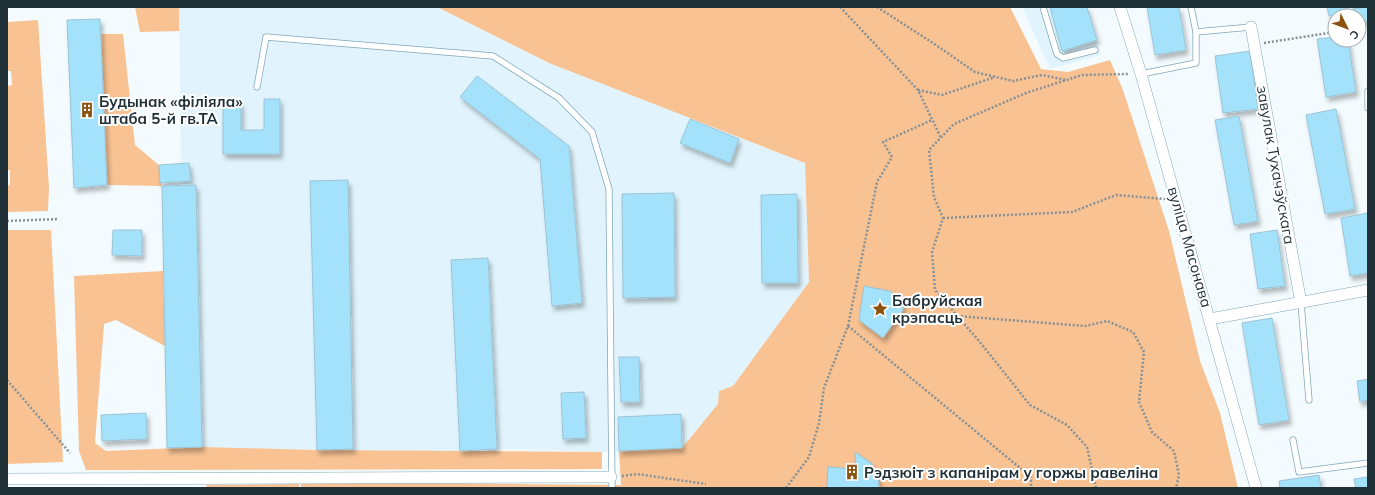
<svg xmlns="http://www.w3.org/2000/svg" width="1375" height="495" font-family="Mulish,sans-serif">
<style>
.built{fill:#e1f4fd}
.green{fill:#f8c293}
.building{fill:#a4e2fc;stroke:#9bc3d4;filter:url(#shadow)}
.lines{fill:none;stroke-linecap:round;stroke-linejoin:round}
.service-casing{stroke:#80a7b7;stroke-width:7}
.minor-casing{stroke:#80a7b7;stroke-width:12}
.path{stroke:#859196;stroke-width:2.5;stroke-dasharray:2 2;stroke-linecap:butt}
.service{stroke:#fff;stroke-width:5.5}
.minor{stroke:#fff;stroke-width:11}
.labels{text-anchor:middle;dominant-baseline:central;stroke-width:4;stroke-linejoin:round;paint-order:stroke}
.poi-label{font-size:15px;font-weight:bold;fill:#203037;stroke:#fff;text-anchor:start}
.street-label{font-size:15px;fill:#203037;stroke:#fff}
</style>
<defs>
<filter id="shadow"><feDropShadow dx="2.5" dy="4.5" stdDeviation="2" flood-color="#0004"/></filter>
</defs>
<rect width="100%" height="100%" fill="#f3fbfe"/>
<g class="built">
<path d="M179,7H437L549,63L805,163L809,282L733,386L719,391L718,404L682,448L611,452L497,449L460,451L167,448L162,186L179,185L181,163Z"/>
<path d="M1022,7H1087L1101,55L1050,69Z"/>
</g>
<g class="green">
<path d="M135,7H179V31L140,32Z"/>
<path d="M437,7H1010L1041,69L1068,72L1110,60L1123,90L1169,231L1200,361L1220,413L1238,488H301V482L621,485L619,451L682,448L718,404L719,391L733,386L809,282L805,163L549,63Z"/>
<path d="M38,20L49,187L48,211L7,212V186L10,185V170H7V86L12,85L11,71H7V22Z"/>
<path d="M101,34H123L135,145L159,165L162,186L107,185Z"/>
<path d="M7,230H51L63,462L7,464Z"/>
<path d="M163,271L165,346L116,320L104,324L95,443L106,451L202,447L317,450L602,452V469L86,470L79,451L74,276Z"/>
<path d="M299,484V488H207L206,485Z"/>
</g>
<g class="building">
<path d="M1050,7H1087L1097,40L1062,51Z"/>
<path d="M1147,7H1179L1186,50L1155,55Z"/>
<path d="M1327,7H1347L1348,13L1329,16Z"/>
<path d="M1368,7V21L1359,22V16H1353L1352,9Z"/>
<path d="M100,19L107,185L74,188L67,20Z"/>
<path d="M1335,37V40H1348L1356,92L1326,97L1317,39Z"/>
<path d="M1250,51L1258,109L1223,113L1215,56Z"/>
<path d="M477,76L569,146L582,303L552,306L540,159L460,97Z"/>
<path d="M264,99H280V154H223V102H241V130H264Z"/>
<path d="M1336,109L1355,209L1325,214L1306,115Z"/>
<path d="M1239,116L1258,221L1234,225L1215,120Z"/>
<path d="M690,119L739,139L730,163L680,143Z"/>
<path d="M189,163L191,181L160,183L159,165Z"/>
<path d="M348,180L353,449L317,450L310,181Z"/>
<path d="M196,185L202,447L167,448L162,186Z"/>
<path d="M674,193L675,297L623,298L622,194Z"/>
<path d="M797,194L798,283H762L761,195Z"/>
<path d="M1368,213V273L1350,276L1341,218Z"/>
<path d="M113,230H142V256L112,255Z"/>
<path d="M1277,230L1285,286L1258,289L1250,234Z"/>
<path d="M488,258L497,449L460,451L451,260Z"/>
<path d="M864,286L889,291L900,297L902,303L903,310L883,338L859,320Z"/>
<path d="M1272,318L1289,420L1259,425L1242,323Z"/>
<path d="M619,357H639L640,402H621Z"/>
<path d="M1368,379V400L1360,402L1357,381Z"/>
<path d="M584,392L586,438L563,439L561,393Z"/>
<path d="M146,413L147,439L102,441L101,415Z"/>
<path d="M681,414L682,448L619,451L618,417Z"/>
<path d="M855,452L871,463L878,475L879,488H827L828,467L856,469Z"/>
<path d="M1319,475L1321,488H1280L1279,481Z"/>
<path d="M1368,477V488H1356L1354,479Z"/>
</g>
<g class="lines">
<defs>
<g id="service">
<path d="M1043,7L1057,54L1063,58L1095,50"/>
<path d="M1191,7L1196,32L1251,27"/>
<path d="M1141,74L1196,63V32"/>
<path d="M257,87L266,37L493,56L559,98L592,132L609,189L612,488"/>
<path d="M1368,91V108"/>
<path d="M1301,303L1309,400"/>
<path d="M1293,440L1299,472L1368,463"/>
</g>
<g id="minor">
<path d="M1120,7L1141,74L1256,488"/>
<path d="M1251,27L1301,303"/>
<path d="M1210,319L1368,290"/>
<path d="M7,479L611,477"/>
</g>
</defs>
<use href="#service" class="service-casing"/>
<use href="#minor" class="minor-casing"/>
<g class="path">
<path d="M840,7L918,90L941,138"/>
<path d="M877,7L933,43L975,72L1013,81L1042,75L1066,80"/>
<path d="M1359,28L1368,26"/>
<path d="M1264,43L1335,32"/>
<path d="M918,90L942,95L995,77"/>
<path d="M943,218L1072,212L1116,195L1165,199"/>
<path d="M7,221L59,219"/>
<path d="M957,316L1085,326L1107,321L1133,332L1144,352L1139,402L1152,432L1174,451L1179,475L1176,488"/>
<path d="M848,326L1031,477V488"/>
<path d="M7,380L70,453"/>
<path d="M622,476L637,474L706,484"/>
<path d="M786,488L809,457L819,423L824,388L848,326L877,182L892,157L883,142L932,120"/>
<path d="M1096,488L1087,447L1067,425L1030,405L979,341L935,290L932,252L943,218L934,197L929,150L954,124L1026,93L1082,75L1129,74"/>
</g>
<use href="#service" class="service"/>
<use href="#minor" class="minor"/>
</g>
<defs>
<symbol id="building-bare" viewBox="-9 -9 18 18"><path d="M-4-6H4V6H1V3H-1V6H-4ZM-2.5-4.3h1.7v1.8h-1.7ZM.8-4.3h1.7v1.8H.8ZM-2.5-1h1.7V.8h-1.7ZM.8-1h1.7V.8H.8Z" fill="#8d520e" stroke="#fff" stroke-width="2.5" paint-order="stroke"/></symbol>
<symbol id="sight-bare" viewBox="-9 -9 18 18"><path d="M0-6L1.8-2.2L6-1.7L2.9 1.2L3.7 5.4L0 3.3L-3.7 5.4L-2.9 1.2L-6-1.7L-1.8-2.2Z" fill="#8d520e" stroke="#fff" stroke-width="2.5" paint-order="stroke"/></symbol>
</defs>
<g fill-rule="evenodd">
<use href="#building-bare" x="76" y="99" width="22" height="22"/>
<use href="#sight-bare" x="869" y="298" width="22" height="22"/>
<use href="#building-bare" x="841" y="461" width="22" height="22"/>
</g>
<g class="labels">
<g class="poi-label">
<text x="99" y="101">Будынак «філіяла»<tspan x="99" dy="17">штаба 5-й гв.ТА</tspan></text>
<text x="892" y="300">Бабруйская<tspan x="892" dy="17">крэпасць</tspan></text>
<text x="864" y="472">Рэдзюіт з капанірам у горжы равеліна</text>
</g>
<g class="street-label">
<text transform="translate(1276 165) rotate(80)">завулак Тухачэўскага</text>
<text transform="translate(1190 247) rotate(74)">вуліца Масонава</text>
</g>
</g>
<rect width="1375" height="495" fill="none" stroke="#203037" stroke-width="16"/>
<g transform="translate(1347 28) rotate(132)"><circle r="19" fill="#ffffff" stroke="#a6acaf"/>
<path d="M0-3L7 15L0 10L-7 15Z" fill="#8d520e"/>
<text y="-6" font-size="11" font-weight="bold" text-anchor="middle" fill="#203037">С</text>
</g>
</svg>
